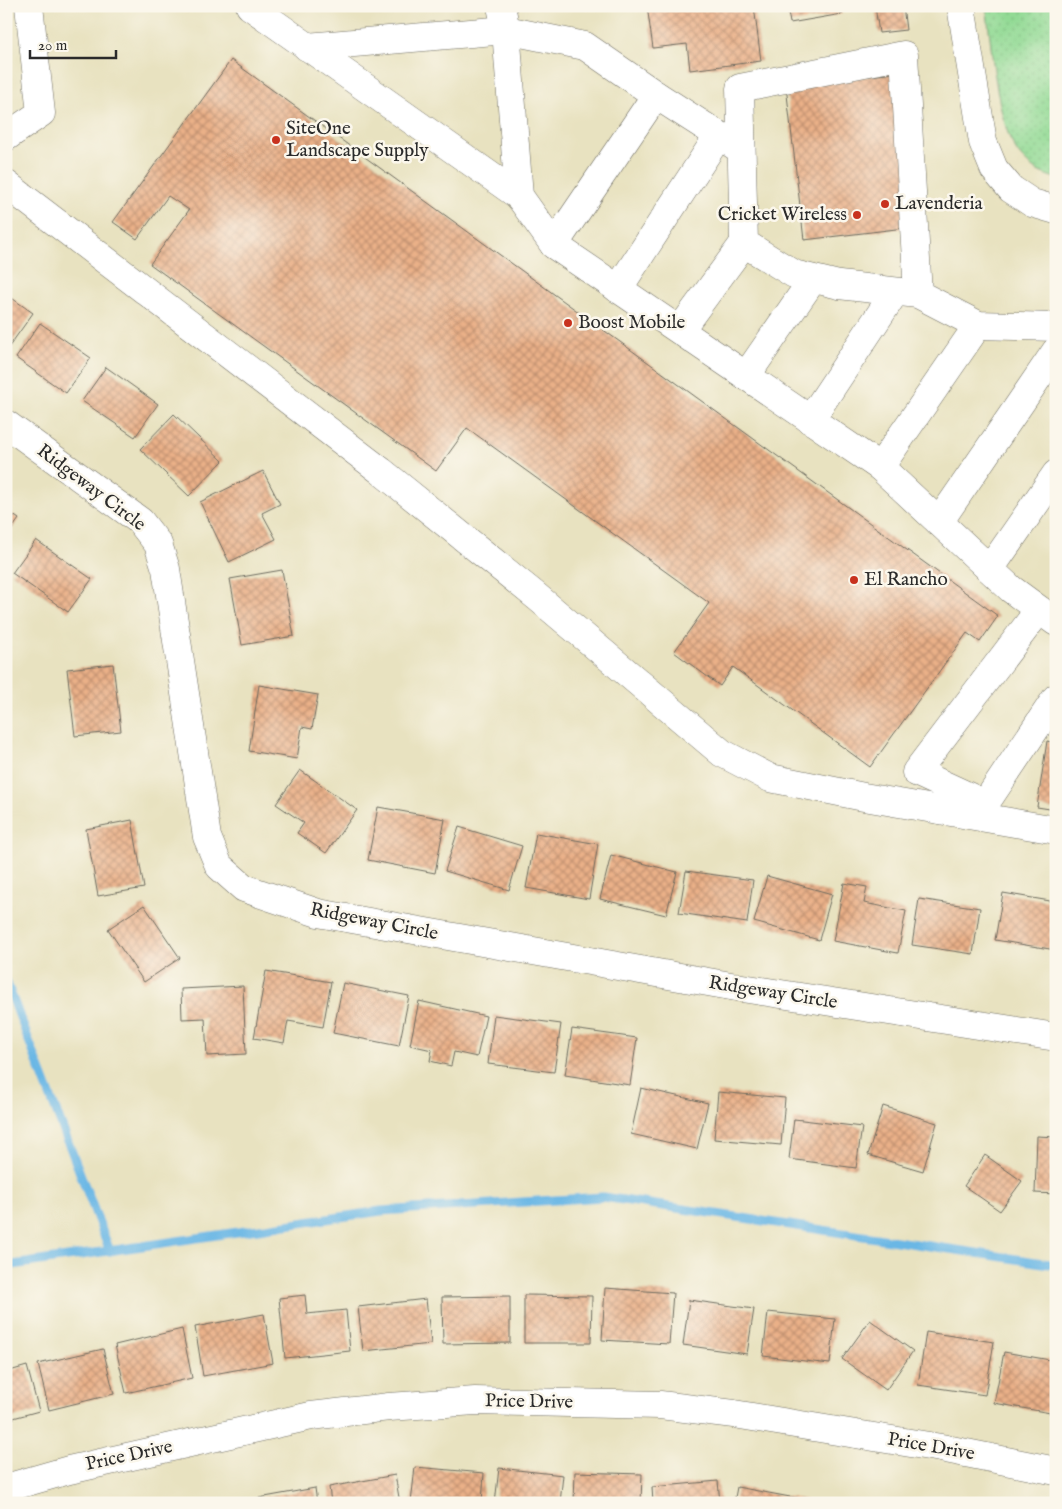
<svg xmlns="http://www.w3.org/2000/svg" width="1062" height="1509" font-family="'IM FELL English',serif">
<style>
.grass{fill:url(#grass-dots);stroke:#5e8260}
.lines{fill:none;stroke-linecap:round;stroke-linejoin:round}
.stream{stroke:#6bb7e5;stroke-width:9}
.building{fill:url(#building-cross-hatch)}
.minor-casing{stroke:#6d6b5f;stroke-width:29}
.major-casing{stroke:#6d6b5f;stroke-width:29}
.minor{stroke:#fff;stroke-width:28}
.major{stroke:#fff;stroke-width:28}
.poi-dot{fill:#c8321e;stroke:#fbf7ec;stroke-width:2}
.labels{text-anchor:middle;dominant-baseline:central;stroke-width:5;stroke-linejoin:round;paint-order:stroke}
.poi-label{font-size:19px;fill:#2b2b2b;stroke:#fbf7ec;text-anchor:start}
.street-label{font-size:19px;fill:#2b2b2b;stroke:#fbf7ec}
</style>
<defs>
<pattern id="grass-dots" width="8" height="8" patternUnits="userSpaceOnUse" patternTransform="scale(1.25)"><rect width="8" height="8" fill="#92da94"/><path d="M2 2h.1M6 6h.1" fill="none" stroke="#7ebb80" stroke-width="1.8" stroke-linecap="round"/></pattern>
<pattern id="building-cross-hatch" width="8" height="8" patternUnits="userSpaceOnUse" patternTransform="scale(1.25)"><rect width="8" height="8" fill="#eab088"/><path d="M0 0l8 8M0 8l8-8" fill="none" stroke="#be8f6f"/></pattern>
</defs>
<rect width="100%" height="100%" fill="#fbf7ec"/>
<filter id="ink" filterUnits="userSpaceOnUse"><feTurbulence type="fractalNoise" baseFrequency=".02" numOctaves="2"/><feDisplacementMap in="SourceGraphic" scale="10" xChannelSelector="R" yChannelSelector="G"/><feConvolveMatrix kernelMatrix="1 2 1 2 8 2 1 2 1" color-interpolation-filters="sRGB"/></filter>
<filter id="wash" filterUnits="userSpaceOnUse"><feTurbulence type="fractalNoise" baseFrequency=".0096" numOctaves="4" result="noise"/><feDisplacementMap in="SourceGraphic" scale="20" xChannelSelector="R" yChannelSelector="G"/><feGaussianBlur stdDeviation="1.12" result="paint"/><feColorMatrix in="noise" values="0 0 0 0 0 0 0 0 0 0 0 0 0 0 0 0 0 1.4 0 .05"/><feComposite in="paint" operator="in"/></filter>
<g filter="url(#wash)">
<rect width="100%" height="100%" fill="#e8e2c0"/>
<path class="grass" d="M986,6H1056V178C1043,175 1032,169 1023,159C996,133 992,44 986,6Z"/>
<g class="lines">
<g class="stream">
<path d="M6,981L110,1251"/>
<path d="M6,1266L381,1211L603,1197L1056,1265"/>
</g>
</g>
<g id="blocks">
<g class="building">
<path d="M647,6H754L761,61L690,70L687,44L653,48Z"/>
<path d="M787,6H841L842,14L790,23Z"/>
<path d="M875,6H903L906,30L879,33Z"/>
<path d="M231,60L998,616L980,642L967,633L870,767L733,667L720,686L674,652L709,603L467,428L436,471L150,264L189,210L168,196L137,239L113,222Z"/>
<path d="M895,73L913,227L804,240L786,86Z"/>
<path d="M6,294L33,313L6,351Z"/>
<path d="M40,323L91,358L66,393L16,358Z"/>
<path d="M106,367L158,404L135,437L82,401Z"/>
<path d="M174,414L223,461L189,496L140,449Z"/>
<path d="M263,471L280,504L262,513L276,539L229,562L200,502Z"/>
<path d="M6,510L19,519L6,537Z"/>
<path d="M36,540L92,579L68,612L12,573Z"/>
<path d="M282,570L294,636L242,645L230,579Z"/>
<path d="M113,664L121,731L75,736L67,669Z"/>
<path d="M259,685L318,695L312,729L302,727L297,759L249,751Z"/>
<path d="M1047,741L1056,743V810L1037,807Z"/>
<path d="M300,770L357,810L326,853L297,833L304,823L276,804Z"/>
<path d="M378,807L445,819L435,873L368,860Z"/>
<path d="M132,820L144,888L98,896L86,829Z"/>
<path d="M459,827L522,846L509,890L445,871Z"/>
<path d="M536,833L598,844L589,899L526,888Z"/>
<path d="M611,855L677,872L666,915L600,899Z"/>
<path d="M686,871L753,880L747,923L679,913Z"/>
<path d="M767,876L832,894L819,940L754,922Z"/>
<path d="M844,883L867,887L864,903L906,911L898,953L833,941Z"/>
<path d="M1003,893L1056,902V950L995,940Z"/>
<path d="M919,899L980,908L973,954L912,945Z"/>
<path d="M144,905L180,958L144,982L108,929Z"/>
<path d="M266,971L331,982L323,1027L288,1021L284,1043L254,1038Z"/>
<path d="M343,983L409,996L399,1046L333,1033Z"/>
<path d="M243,986L246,1054L207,1056L205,1018L182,1019L181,989Z"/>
<path d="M419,1001L486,1016L477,1057L454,1052L451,1066L430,1061L432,1050L410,1045Z"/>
<path d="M494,1015L561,1024L554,1072L488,1064Z"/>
<path d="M572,1029L637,1038L630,1085L565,1075Z"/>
<path d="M641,1088L708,1103L697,1149L631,1134Z"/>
<path d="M718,1092L785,1098L781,1145L714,1139Z"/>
<path d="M883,1106L937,1123L923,1171L868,1155Z"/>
<path d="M794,1119L862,1127L856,1168L789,1159Z"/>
<path d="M1037,1136L1056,1137V1194L1035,1193Z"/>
<path d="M985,1155L1022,1181L1000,1211L964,1186Z"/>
<path d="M605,1288L673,1293L669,1344L602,1340Z"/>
<path d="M305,1295L307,1314L346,1310L350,1351L285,1358L279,1298Z"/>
<path d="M524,1295L592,1296L591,1343H524Z"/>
<path d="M510,1296V1343L443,1344L442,1297Z"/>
<path d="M426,1299L431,1344L363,1351L358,1307Z"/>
<path d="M689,1300L754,1309L747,1354L683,1345Z"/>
<path d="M768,1312L835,1319L830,1364L763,1356Z"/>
<path d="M264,1314L273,1363L203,1376L195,1327Z"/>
<path d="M870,1320L913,1351L886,1390L842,1359Z"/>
<path d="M182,1329L192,1378L126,1393L115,1345Z"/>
<path d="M926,1332L994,1342L985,1395L918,1385Z"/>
<path d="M103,1349L114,1394L49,1410L38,1364Z"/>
<path d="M1004,1352L1056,1361V1414L994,1403Z"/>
<path d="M27,1366L39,1411L6,1420V1372Z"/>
<path d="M415,1467L484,1473L482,1503H411Z"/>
<path d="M499,1468L563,1475L560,1503H495Z"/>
<path d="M575,1472L642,1474L641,1503H574Z"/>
<path d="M395,1475L400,1503H331L329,1487Z"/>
<path d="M718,1481L720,1503H653L652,1487Z"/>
<path d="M737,1487L806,1500L805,1503H734Z"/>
<path d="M315,1488L317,1503H248V1500Z"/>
</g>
</g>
</g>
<g filter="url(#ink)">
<use href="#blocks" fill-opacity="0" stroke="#6d6b5f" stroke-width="1"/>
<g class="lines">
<defs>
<g id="minor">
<path d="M250,6L519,196"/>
<path d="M501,6L506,30L519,196L554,245L880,467L1011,589L1056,622"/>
<path d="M307,47L506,30L585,46L656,95L740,149"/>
<path d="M6,137L41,113L29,6"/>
<path d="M6,184L381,471L536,596L722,753L770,778L864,797L1056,830"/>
<path d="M554,245L656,95"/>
<path d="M618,289L719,135"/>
<path d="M918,294L904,55L740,88L744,243L794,274L839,285L918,294L978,325L1056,327"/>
<path d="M680,330L744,243"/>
<path d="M746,376L813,279"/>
<path d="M810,420L895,292"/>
<path d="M6,424L140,521L158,544L166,569L207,837L219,866L244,888L318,913L742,988L1056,1037"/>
<path d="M880,467L978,325"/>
<path d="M939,522L1056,351"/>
<path d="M990,569L1056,474"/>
<path d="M1039,610L916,772L985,804L1056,698"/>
<path d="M6,1488L69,1470L311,1416L389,1407L475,1401L660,1405L734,1414L941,1448L1056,1471"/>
</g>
<path id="major" d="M961,6L983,142L994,169L1011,189L1032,203L1056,210"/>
</defs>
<use href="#minor" class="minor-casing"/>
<use href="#major" class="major-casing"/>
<use href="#minor" class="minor"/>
<use href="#major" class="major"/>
</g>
</g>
<g class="poi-dot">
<circle cx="276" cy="140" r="5"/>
<circle cx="885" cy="204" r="5"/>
<circle cx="857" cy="215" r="5"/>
<circle cx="568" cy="323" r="5"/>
<circle cx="854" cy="580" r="5"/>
</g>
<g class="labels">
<g class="poi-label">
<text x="286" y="129">SiteOne<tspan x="286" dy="22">Landscape Supply</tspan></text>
<text x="895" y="204">Lavenderia</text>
<text x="847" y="215" text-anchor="end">Cricket Wireless</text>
<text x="578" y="323">Boost Mobile</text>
<text x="864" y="580">El Rancho</text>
</g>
<g class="street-label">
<text transform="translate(91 488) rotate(37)">Ridgeway Circle</text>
<text transform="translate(374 922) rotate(11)">Ridgeway Circle</text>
<text transform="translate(773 993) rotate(9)">Ridgeway Circle</text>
<text transform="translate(529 1402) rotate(1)">Price Drive</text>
<text transform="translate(931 1447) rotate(10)">Price Drive</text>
<text transform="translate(129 1456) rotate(-12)">Price Drive</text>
</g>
</g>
<rect width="1062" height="1509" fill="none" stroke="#fbf7ec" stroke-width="25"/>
<path d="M30 50v8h86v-8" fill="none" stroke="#2b2b2b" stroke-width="2.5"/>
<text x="38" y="50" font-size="15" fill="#2b2b2b" stroke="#fbf7ec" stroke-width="4" paint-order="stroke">20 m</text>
</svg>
